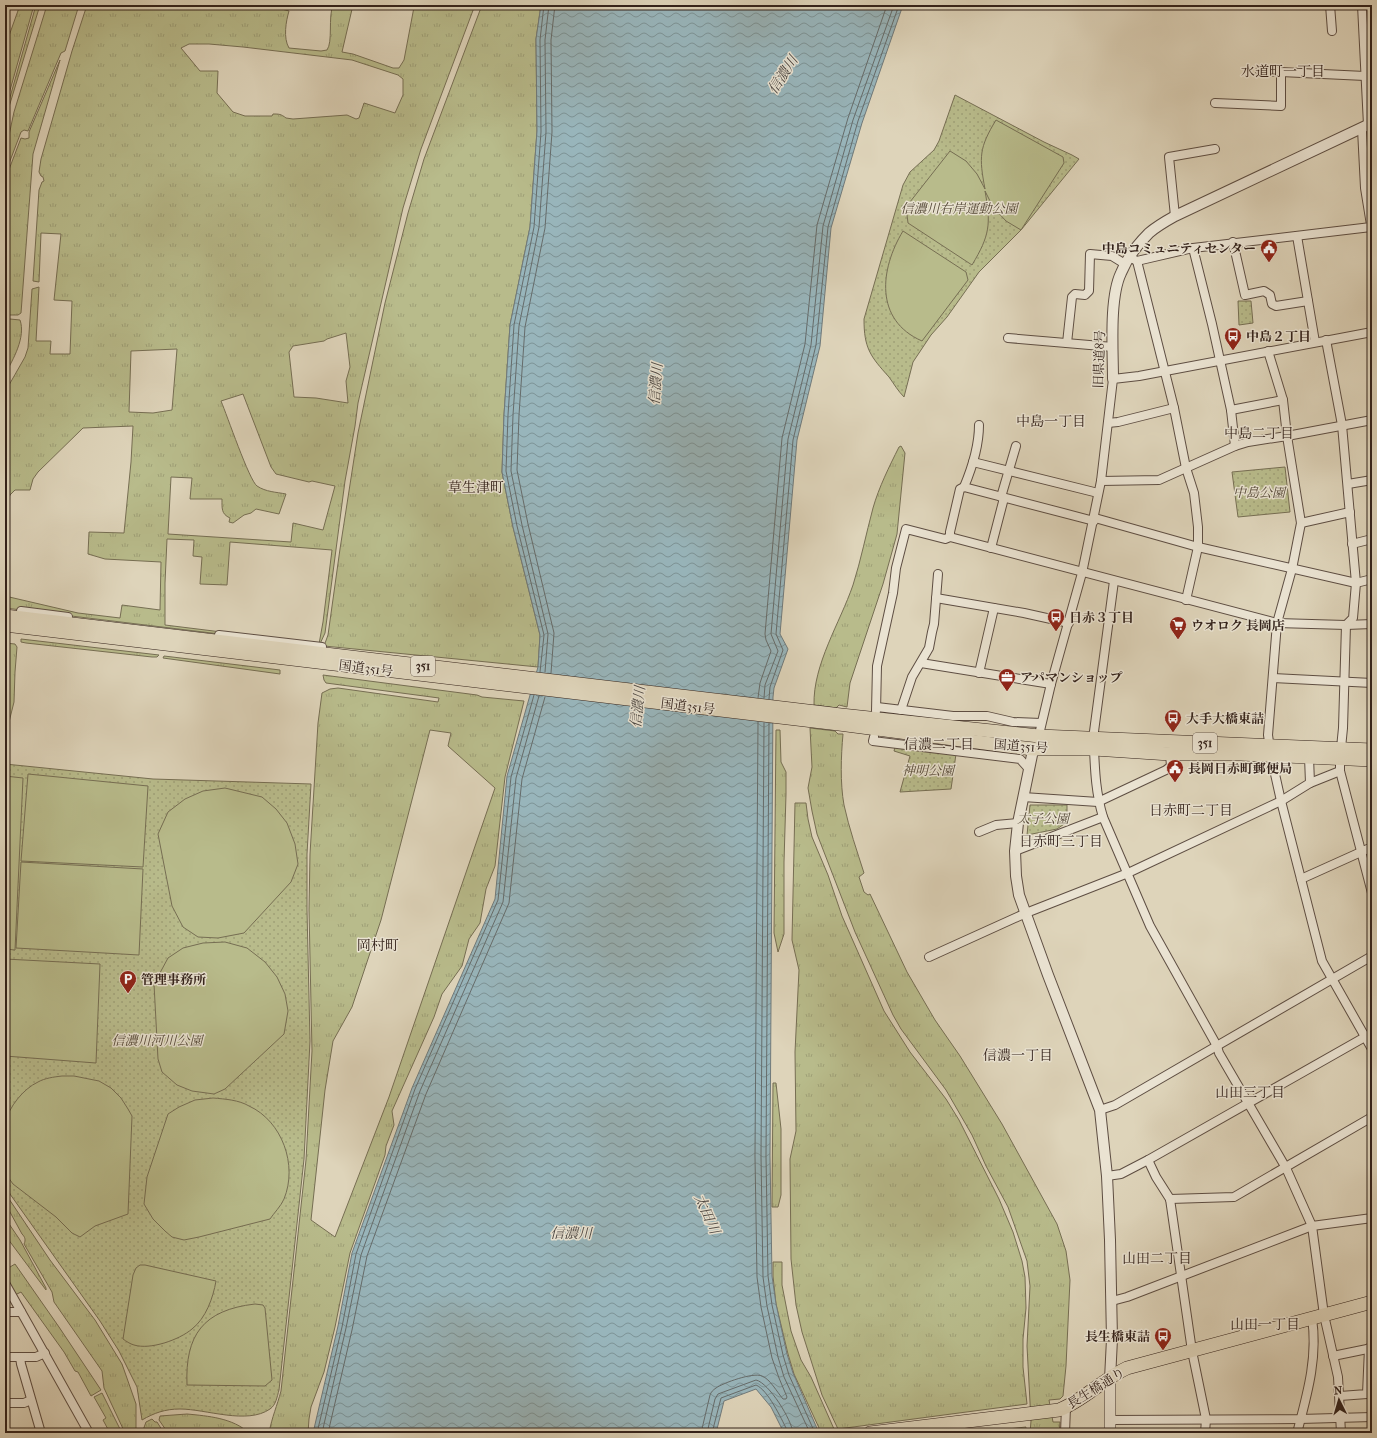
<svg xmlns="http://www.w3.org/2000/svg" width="1377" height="1438" font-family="'IM FELL French Canon','Noto Serif JP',serif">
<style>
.grass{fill:url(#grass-tufts);stroke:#766e53;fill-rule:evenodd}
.park{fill:url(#park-dots);stroke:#766e53}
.garden{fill:#b8bb8b;stroke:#766e53}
.water{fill:url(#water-waves);stroke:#707a7b}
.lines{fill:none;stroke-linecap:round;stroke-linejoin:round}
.shore{stroke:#666c6b;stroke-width:1}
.minor-casing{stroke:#5e4e43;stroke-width:10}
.tertiary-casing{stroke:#5e4e43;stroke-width:12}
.secondary-casing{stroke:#33221b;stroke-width:12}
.trunk-casing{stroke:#33221b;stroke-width:14}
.minor{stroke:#eae3d2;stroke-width:8}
.tertiary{stroke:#eae3d2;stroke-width:10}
.secondary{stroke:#eae3d2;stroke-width:11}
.trunk{stroke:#ded4ba;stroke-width:13}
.labels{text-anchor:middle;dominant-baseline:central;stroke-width:3;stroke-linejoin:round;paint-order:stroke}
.shield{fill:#eae3d2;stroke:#6a5c52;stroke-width:1}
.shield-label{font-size:12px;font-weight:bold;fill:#33221b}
.park-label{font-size:13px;font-style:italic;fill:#544837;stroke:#eae3d2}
.poi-label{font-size:13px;font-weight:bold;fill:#33221b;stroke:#eae3d2;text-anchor:start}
.street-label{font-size:13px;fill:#33221b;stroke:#eae3d2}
.neighbourhood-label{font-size:14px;fill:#33221b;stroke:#eae3d2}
.water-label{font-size:14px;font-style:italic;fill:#4c4743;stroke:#eae3d2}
</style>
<defs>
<pattern id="grass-tufts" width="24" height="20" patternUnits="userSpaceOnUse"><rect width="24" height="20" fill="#b8bb8b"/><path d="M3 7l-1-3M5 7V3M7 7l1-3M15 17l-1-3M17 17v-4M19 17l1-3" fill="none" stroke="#9fa077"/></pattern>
<pattern id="park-dots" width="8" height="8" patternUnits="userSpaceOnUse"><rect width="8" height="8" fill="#b8bb8b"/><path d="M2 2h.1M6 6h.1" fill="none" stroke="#9fa077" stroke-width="1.8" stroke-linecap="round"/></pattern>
<pattern id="water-waves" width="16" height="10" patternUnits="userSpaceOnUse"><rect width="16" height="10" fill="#98b5bb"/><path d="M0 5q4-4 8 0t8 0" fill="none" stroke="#7d9397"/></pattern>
</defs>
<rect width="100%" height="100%" fill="#ded4ba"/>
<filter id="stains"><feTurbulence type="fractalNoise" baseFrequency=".005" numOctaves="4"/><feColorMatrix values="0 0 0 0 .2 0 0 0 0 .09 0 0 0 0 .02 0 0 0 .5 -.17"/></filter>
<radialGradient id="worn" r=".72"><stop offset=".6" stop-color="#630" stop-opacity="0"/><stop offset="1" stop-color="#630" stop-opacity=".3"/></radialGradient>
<g class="grass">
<path d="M20,5H34L5,108V47Z"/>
<path d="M36,5H40L5,120V115Z"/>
<path d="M47,5H79L65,51L61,53L28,131L24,130L21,132L5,174V154L14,112Z"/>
<path d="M87,5H267L289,11C286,21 283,38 289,48L321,51L327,50C333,42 328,17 333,5H353L342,52L353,54L393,68H399L404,60L414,7C421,8 427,9 433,5H475L421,149L403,208L358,403L355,426L345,481L325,633L319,646L5,608V596L78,613L120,618L122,605L160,610L161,562L105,559L88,554L89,532L124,533L131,462L133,426L83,428L38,472L33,479L30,490H15L10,495L5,509V392L25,357L28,348L32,289L39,287L36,341H51L50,354H70L72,301L54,300L61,234L41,233L39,282L33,281L39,190L42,182L44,181L43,177L41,176L39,172L41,159L72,51ZM189,44H209L243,47L352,60L398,75L403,79V95L395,113L364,103L359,118L356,119L347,115L293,119L286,118C281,114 279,114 273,114L272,116H245L233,112L217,93L218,71H200L181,48ZM346,333L350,367L346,381L348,403L316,398L294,397L289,352L293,346L324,341L327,339ZM177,349L172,410L153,413L129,412L131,351ZM243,394L271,467L276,474L309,482L312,481L335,486L323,530L293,523L291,542L168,534L171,477L192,478L190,499H222C222,508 221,514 230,518L229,522L233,523L244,515L251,513L256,509L279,514L286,494C276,492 266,492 257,486C249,480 227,415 221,401ZM167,539L194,540L193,556L202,557L200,584L227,585L230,542L332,550L323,622L319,644L165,625V583Z"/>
<path d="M482,5H541L536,39L537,131L530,227L510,325L504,415L502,472L513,527L540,635L538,667L324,646L328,635L340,549L358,433L385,303L408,213L424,159Z"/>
<path d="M60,60L33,154L21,313L18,315H5V180L21,138L25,139L29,138V132Z"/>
<path d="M10,319L20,320C26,337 13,360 5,374V321Z"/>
<path d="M901,446L905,453L897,534L883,584L850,683L847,707L839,705L836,708L814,705C813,664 840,623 853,585C861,560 866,534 873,508C879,487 889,467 899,447Z"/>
<path d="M21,639L159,655L157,657H152L26,643L21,642Z"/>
<path d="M5,643L15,644L17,647L15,672L14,702L5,738V758Z"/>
<path d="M164,656L280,670V674L163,658Z"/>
<path d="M323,675L477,695L482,697L524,701L505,777L495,866L486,889L480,923L469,939L462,966L442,994L434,1017L392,1111L394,1125L386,1146L385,1155L350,1253L335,1327L324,1372L311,1407L309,1419L308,1433H269C272,1417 277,1406 281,1391L306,1160L312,1051L309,910L310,854L318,723L322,693L330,689L338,688L438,702L439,698L326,683L324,680ZM430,730L451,733L448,746L495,788L389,1097L335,1237L311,1220L325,1090L333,1041L352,1007L381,920Z"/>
<path d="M810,728L835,731L838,734H843C841,756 840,783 844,805C849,828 857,851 864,873L859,877L864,892L868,895L870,894L907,972L935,1020L960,1056L1002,1124L1057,1224L1066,1251L1070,1280L1066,1366L1063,1396L1060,1399L1049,1400L1053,1422H1060L1059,1433H1030L1031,1421L1027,1346L1030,1286L1027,1261L1008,1207L986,1166L972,1135L946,1090L901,1029L893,1015L855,932L817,834L812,811L808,788L812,767Z"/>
<path d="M776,730H780L781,762L786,772V794L784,862V934L778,952L774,933Z"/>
<path d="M795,803H806L808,819L812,837L828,875L842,916L884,1011L910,1052L946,1099L959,1120L999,1199L1013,1232L1022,1261L1025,1277L1026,1308L1023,1339V1367L1027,1404L838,1429L822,1395L802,1332L796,1305L791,1259L790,1159L796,1131L795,1052L799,970L792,940Z"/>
<path d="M773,1083H776L781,1129V1195L778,1207H772Z"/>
<path d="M5,1193L50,1260L95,1320L122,1364L136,1404V1433H125L104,1388L102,1371L54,1302L52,1292L24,1244C26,1240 25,1237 22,1234L5,1203Z"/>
<path d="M5,1218L20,1240L46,1288V1290L5,1235Z"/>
<path d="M773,1262H782V1285L791,1331L801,1360L811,1377L834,1429L820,1430L794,1374L788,1354L776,1304L773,1276Z"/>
<path d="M15,1264L59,1327L101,1390L91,1396L78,1372L75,1371L64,1352L21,1292L15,1295L5,1278V1270Z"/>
<path d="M102,1393L122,1433H110L103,1420L106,1418L94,1397Z"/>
<path d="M187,1414C208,1416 233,1418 249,1433H168L159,1420L160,1416Z"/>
<path d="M152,1419L155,1422H157L164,1433H142L146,1422Z"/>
<path d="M1026,1427L1025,1433H971Z"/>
</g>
<g class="park">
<path d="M955,95L1044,142L1072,155L1079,159L1021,230L979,272L947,317L931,335L913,362L904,397C898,391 894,384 889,377C870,356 864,348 864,319L903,185L910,172L934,150L939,141Z"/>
<path d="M1238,301H1251L1253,323L1239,325Z"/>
<path d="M1285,467L1290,512L1238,517L1232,472Z"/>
<path d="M895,747L956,754L951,789L900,792L910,756L894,751Z"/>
<path d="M5,764L153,779L311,784L307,854V910L310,1041L304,1159L279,1390C277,1397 276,1405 270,1409C247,1425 206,1409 180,1409C165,1409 154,1413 142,1420L137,1387L119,1351L100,1321L5,1187Z"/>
<path d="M1030,805H1067V822L1057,829L1027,835Z"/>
</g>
<g class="garden">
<path d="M996,120L1063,157L1064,163L1021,230L1006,221L993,207L985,191C991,224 990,235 972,265L908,223L906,207L950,151L966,161L977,174L985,189C979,157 979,148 996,120Z"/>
<path d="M903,231L966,272L968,280L922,341C874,320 880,269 903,231Z"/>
<path d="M28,774L148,786L143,867L21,861Z"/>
<path d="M5,776L23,778L15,950L5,949Z"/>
<path d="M225,788L262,797L276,809L287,823L295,844L298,864L291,882L244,933L218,938L198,937L183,927L172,906L158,834L168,812L185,799L203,791Z"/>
<path d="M21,862L143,869L139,955L16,948Z"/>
<path d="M225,942L247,948L265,962L277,977L285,994L288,1011L284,1034L225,1089L214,1094L192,1091L177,1085L162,1072L158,1059L154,984L168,958L183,948L203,943Z"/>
<path d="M5,959L100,964L96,1063L5,1056Z"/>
<path d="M62,1076H74L99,1081L111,1088L121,1098L128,1109L132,1116L128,1214L95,1226L80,1237L72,1233L56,1217L13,1184L5,1173V1123C9,1107 23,1089 38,1082C45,1078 54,1077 62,1076Z"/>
<path d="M213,1098C225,1099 239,1100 249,1106C282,1121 298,1165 284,1199C281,1206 274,1213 270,1219L199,1237L184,1240L172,1237L165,1231L153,1219L144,1204L147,1177L168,1114L179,1107L195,1100Z"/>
<path d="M140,1265H145L216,1281C213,1298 206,1318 192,1329C179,1340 150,1350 134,1345C130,1344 126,1341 123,1339L133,1275L136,1268Z"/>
<path d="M255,1304L263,1305L265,1308L272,1380L265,1386L187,1385C185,1335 203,1310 255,1304Z"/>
</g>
<path class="water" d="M541,5H903L862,123L831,228L820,346L797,440L780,634L788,649L774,688L773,697L770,1156L772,1276L776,1304L787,1354L793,1373L819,1433H784L771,1407L756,1389L724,1401L716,1433H313L338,1326L352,1253L412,1088L495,899L507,776L538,667L540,635L513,527L502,472L504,415L510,325L530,227L537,131L536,39Z"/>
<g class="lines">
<g class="shore">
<path d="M540,672L544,635L517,526L506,471L508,415L514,325L534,227L541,132L540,40L544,5"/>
<path d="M545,672L548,634L522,525L511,471L513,415L519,326L539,227L546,132L545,40L549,5"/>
<path d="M551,673L554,633L528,524L517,470L519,415L525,327L545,228L552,132L551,40L555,5"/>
<path d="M758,698L760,683L771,651L766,640L765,634L782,438L805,344L817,225L848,118L887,5"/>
<path d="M764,698L765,685L778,651L771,634L788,439L811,345L823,226L853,120L894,5"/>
<path d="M769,699L770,687L783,650L776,634L793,440L816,345L828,227L858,121L899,5"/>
<path d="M764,723L761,1156L763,1277L767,1306L778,1357L784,1377L810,1433"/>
<path d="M769,723L766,1156L768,1276L772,1305L783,1355L789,1375L815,1433"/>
<path d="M317,1433L342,1327L356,1254L415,1089L498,900L511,777L534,695"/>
<path d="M322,1433L346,1328L361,1255L420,1091L503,902L516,778L539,696"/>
<path d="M328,1433L352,1330L367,1256L426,1094L509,903L522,779L545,697"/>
<path d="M701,1433L710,1395C711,1392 713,1390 716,1388C723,1383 753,1372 762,1376C770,1379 777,1392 783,1399H786L787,1397L779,1378L772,1358L761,1307L757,1277L755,1156L758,722"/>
<path d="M707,1433L715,1399L718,1394L756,1380C769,1383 792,1420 793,1433"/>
<path d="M712,1433L721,1398L756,1385C768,1390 781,1418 787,1430L788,1433"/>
</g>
<defs>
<g id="minor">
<path d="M1330,5L1332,31"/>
<path d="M1362,5L1368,125"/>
<path d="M1260,71L1365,76L1372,69"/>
<path d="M1215,103L1281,106V73"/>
<path d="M1362,129L1365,188L1372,231"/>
<path d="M1175,216L1169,157L1215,149"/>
<path d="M1297,236L1315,342"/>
<path d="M1233,242L1245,295L1264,291L1270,295L1272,304L1276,306L1308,301"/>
<path d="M1193,248L1212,324L1231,410L1235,446"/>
<path d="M1133,259L1137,261L1193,248L1371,227"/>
<path d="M1137,261L1174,408L1186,468L1194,493L1198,527V547L1186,600"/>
<path d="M1008,338L1113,347"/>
<path d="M1326,340L1342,425L1356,583L1353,618L1346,625L1343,728L1341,748"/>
<path d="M1067,343L1072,297L1075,294L1085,295L1089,291L1090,254L1112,256L1125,264"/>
<path d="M1268,351L1283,400L1287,436L1301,523L1292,569L1277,623L1268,735L1271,756L1281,801L1322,961L1372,1049"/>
<path d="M1231,410L1283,400"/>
<path d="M1108,423L1118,422L1174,408"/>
<path d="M973,462L1098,493"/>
<path d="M1101,481L1159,480L1235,446L1248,442L1287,436L1372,420"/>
<path d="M1348,484L1372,480"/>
<path d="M964,487C972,468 979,446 979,425"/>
<path d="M1001,497L1016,446"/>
<path d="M1095,518L1198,547L1356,583L1372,579"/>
<path d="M1301,523L1350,512"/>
<path d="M950,537V532L960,489L964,487L1094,521"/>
<path d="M1352,544L1372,539"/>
<path d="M991,548L1004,498"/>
<path d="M936,598L1024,613L1069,623"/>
<path d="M21,611L68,617"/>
<path d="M219,635L322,647"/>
<path d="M921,663L1051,684"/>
<path d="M979,673L994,608"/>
<path d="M1273,678L1372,683"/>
<path d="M877,707L953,716H987L1013,722L1041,723"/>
<path d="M901,710L912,677L929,648L932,632L934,624L938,574"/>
<path d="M876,711L877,666L893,593L896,568L906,529L945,539L950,537L1277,623L1346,625L1372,624"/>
<path d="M874,737L873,741L1020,759L1029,769"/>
<path d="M1038,739L1051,684L1082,573L1101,481L1113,379L1139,376L1372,332"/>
<path d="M1093,739L1114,581"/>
<path d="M1094,749C1095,772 1096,794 1103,817L1150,926L1217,1046L1219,1053L1286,1168L1312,1226L1324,1315L1338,1377L1341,1433"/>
<path d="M1340,759V771L1372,893"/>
<path d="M1310,783L1340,771"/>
<path d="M1023,797L1098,802L1166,770L1171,766L1170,754"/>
<path d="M979,832L996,825L1018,823"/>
<path d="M1015,851L1103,817"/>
<path d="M1301,879L1372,847"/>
<path d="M929,957L1026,913L1128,873L1281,801L1310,783L1309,757"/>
<path d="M1100,1110L1115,1105L1372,956"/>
<path d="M1148,1160L1156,1177L1170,1199L1192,1351L1206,1419L1205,1433"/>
<path d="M1107,1176L1121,1174L1148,1160L1372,1033"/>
<path d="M1170,1199L1234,1197L1372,1117"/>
<path d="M5,1283L89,1433"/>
<path d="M1112,1301L1127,1297L1312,1226L1372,1218"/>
<path d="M5,1312H21"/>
<path d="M1333,1356L1372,1348"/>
<path d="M5,1357H36L45,1353"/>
<path d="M20,1357L21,1364L41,1433"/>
<path d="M1340,1396L1367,1394L1369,1348"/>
<path d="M5,1403H24L31,1400"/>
<path d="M1110,1420L1300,1419L1372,1417"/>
<path d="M1065,1433L1066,1407"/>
<path d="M1297,1433C1307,1395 1318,1358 1312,1318"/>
</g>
<g id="tertiary">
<path d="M1113,379C1113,351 1109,298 1121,273C1127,258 1138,244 1149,233C1157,226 1166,221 1175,216L1372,123"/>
<path d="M1034,749L1032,755L1018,823L1015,851L1016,876L1019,895L1048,975L1100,1110L1107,1176L1110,1240L1112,1339L1110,1379"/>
</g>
<path id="secondary" d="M1110,1433V1379"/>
<g id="trunk">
<path d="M5,616L841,715L1039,736L1372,750"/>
<path d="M5,625L839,724L1015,747L1034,749H1094L1170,754H1240L1372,760"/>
<path d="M870,1433L1059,1410C1084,1400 1103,1379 1127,1368L1372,1302"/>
</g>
</defs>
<use href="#minor" class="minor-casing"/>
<use href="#tertiary" class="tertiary-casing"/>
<use href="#secondary" class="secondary-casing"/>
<use href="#trunk" class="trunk-casing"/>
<use href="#minor" class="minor"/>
<use href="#tertiary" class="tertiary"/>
<use href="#secondary" class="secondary"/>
<use href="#trunk" class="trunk"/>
</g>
<defs>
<symbol id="civic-pin" viewBox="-11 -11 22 30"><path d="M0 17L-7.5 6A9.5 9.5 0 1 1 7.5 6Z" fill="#8f2418" stroke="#eae3d2"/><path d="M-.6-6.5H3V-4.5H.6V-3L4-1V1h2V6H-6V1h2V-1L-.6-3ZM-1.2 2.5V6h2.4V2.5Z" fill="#fff"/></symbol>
<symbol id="bus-pin" viewBox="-11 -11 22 30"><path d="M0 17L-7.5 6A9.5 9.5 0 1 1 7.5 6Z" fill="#8f2418" stroke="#eae3d2"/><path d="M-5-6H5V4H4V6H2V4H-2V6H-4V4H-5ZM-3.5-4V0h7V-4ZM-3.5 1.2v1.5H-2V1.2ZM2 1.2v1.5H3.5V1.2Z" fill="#fff"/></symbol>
<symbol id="supermarket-pin" viewBox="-11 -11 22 30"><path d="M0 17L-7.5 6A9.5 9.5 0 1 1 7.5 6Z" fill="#8f2418" stroke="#eae3d2"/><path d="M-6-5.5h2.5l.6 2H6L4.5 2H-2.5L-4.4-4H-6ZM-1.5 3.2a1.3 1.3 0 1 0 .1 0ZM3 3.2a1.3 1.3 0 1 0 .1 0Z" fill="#fff"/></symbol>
<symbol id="office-pin" viewBox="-11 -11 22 30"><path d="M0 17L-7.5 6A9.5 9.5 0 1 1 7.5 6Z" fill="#8f2418" stroke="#eae3d2"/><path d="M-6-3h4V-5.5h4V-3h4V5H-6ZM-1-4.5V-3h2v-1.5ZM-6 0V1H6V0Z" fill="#fff"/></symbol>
<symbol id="parking-pin" viewBox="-11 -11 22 30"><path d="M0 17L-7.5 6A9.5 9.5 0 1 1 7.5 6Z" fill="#8f2418" stroke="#eae3d2"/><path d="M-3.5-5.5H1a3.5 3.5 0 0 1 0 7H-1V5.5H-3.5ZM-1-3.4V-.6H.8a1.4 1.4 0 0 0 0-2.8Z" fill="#fff"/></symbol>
</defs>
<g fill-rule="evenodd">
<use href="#civic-pin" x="1259" y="238" width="20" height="27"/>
<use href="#bus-pin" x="1223" y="326" width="20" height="27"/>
<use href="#bus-pin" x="1046" y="607" width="20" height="27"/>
<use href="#supermarket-pin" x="1168" y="615" width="20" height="27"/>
<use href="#office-pin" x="997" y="667" width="20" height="27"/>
<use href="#bus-pin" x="1163" y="708" width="20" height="27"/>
<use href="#civic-pin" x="1165" y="758" width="20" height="27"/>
<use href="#parking-pin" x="118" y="969" width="20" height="27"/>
<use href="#bus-pin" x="1153" y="1326" width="20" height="27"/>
</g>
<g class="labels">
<g class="shield">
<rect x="411" y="656" width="24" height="20" rx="3"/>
<rect x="1193" y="733" width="24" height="20" rx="3"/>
</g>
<g class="shield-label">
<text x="423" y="666">351</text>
<text x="1205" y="743">351</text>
</g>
<g class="park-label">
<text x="959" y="208">信濃川右岸運動公園</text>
<text x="1259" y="492">中島公園</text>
<text x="928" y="770">神明公園</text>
<text x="1043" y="818">太子公園</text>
<text x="157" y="1040">信濃川河川公園</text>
</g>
<g class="poi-label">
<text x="1256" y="248" text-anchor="end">中島コミュニティセンター</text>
<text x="1246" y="336">中島２丁目</text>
<text x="1069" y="617">日赤３丁目</text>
<text x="1191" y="625">ウオロク 長岡店</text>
<text x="1020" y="677">アパマンショップ</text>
<text x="1186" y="718">大手大橋東詰</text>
<text x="1188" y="768">長岡日赤町郵便局</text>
<text x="141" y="979">管理事務所</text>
<text x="1150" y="1336" text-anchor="end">長生橋東詰</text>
</g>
<g class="street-label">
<text transform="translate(1099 359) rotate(-88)">旧県道8号</text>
<text transform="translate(366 668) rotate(7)">国道351号</text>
<text transform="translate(688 706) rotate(7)">国道351号</text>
<text transform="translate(1021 746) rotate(4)">国道351号</text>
<text transform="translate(1096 1388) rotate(-32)">長生橋通り</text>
</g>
<g class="neighbourhood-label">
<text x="1283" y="71">水道町一丁目</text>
<text x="1051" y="421">中島一丁目</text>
<text x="1259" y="433">中島二丁目</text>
<text x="476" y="487">草生津町</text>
<text x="939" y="744">信濃二丁目</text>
<text x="1191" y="810">日赤町二丁目</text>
<text x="1061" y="841">日赤町三丁目</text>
<text x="378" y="945">岡村町</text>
<text x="1018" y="1055">信濃一丁目</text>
<text x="1250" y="1092">山田三丁目</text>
<text x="1157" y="1258">山田二丁目</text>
<text x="1265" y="1324">山田一丁目</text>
</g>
<g class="water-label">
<text transform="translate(783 75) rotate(-57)">信濃川</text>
<text transform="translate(656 384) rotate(-85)">信濃川</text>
<text transform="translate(638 707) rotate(-84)">信濃川</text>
<text transform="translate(707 1214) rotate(66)">太田川</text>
<text x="571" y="1233">信濃川</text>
</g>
</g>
<rect width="1377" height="1438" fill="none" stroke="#ded4ba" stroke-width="20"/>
<rect x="6" y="6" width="1365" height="1426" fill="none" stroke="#33221b" stroke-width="2"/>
<rect x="10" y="10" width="1357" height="1418" fill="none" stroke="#33221b"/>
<g transform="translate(1339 1400) rotate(355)" stroke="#eae3d2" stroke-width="3" paint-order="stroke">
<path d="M0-3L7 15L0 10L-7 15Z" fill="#33221b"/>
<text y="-6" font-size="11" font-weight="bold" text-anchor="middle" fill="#33221b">N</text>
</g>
<rect width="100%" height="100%" filter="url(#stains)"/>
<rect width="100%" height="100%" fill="url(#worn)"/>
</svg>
